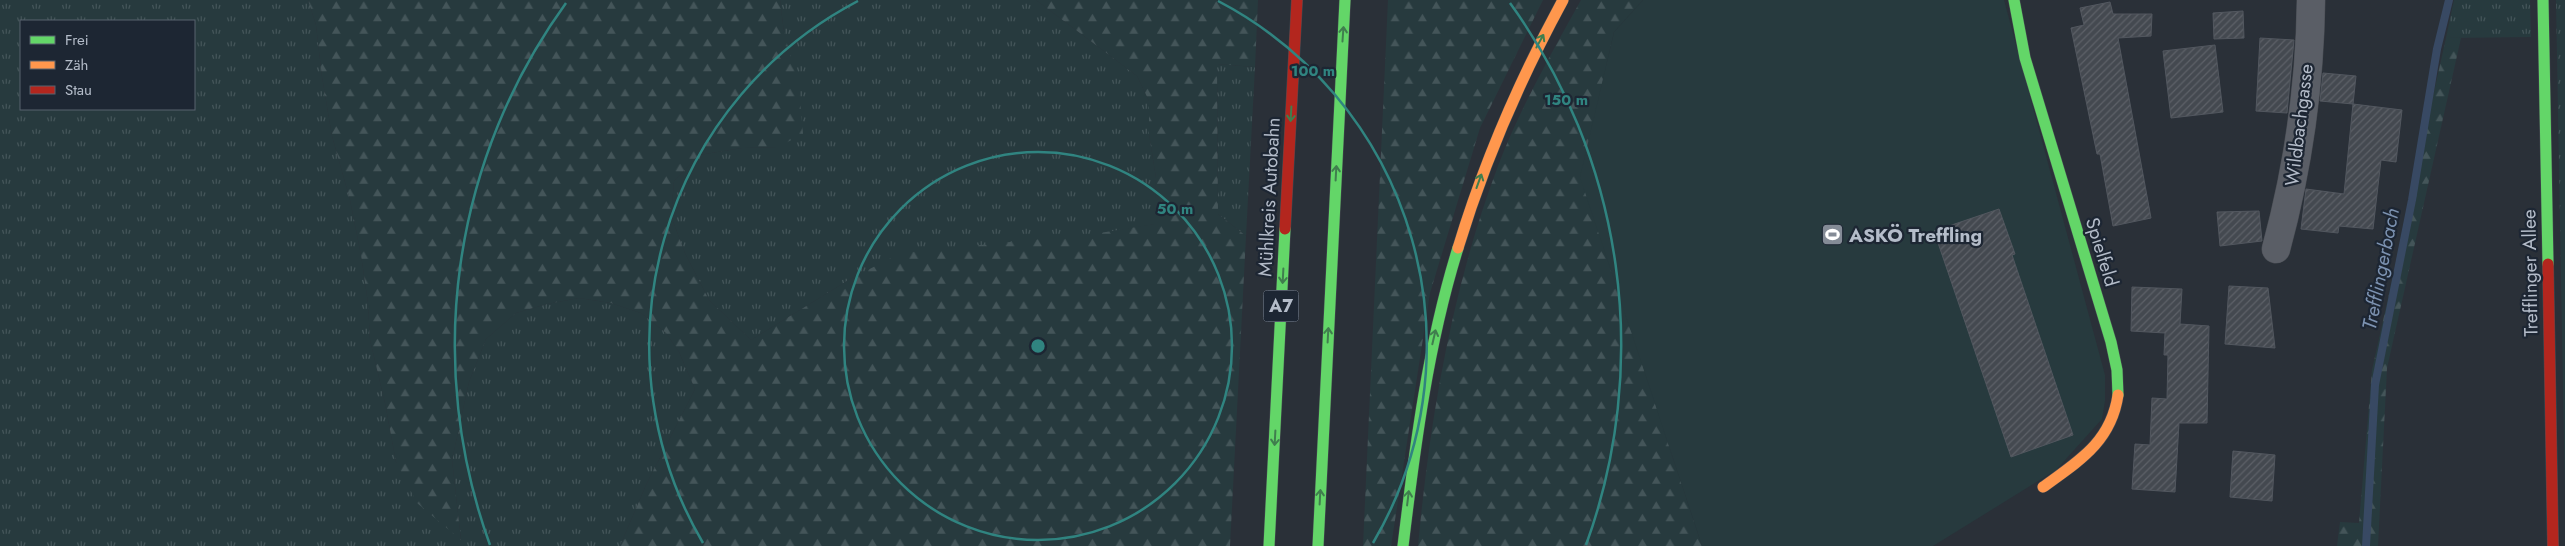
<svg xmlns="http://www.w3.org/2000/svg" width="2565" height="546" font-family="Jost,sans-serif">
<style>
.grass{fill:url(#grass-tufts);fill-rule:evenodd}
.forest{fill:url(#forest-firs)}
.park{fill:#273a3e}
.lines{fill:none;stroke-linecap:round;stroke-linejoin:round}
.stream{stroke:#384963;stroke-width:8}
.building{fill:url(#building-hatch);stroke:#52575f}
.street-casing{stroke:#484c53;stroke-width:29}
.fast-casing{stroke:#484c53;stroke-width:12}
.slow-casing{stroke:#484c53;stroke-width:12}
.jam-casing{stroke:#484c53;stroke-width:12}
.street{stroke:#5a5e66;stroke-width:28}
.fast{stroke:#63d668;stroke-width:11}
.slow{stroke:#ff974d;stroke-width:11}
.jam{stroke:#b3261e;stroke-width:11}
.oneway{stroke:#407e4e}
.ring{fill:none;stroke:#308480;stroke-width:2.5}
.labels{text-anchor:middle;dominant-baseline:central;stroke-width:4.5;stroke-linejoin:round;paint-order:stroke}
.shield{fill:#1d2633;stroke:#878f9c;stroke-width:1}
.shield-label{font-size:18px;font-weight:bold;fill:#b4bcc9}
.street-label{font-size:19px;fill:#b4bcc9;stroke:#1d2633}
.poi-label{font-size:19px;font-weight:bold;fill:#b4bcc9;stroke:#1d2633;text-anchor:start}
.water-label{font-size:20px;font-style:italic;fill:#7c92b1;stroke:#1d2633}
.centre{fill:#308480;stroke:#1d2633;stroke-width:2.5}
.ring-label{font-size:15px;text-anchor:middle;font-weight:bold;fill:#308480;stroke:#1d2633;stroke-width:4.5;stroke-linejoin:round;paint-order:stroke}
</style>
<defs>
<pattern id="grass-tufts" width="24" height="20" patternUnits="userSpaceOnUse" patternTransform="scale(1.25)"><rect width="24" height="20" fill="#273a3e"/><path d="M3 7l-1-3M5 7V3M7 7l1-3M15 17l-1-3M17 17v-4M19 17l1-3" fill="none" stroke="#445559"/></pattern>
<pattern id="forest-firs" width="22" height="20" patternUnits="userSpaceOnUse" patternTransform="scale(1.25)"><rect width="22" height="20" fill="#273a3e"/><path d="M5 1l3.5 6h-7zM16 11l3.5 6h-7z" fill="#445559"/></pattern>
<pattern id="building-hatch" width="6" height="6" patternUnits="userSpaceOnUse" patternTransform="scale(1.25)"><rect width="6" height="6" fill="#444950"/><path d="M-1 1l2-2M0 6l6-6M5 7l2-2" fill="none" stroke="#5d6168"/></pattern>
</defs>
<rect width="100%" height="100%" fill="#2a3038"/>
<g class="grass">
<path d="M0,0H308L316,25L322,77L332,136L350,200L361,255L368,303L370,340L385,403L396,462L461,540L452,460L469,382L486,339L516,313L547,304L579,298L611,303L641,313L666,333L679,352L695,389L646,485L620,546H0ZM21,21H194V109H21Z"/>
<path d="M780,0H1036L1137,76L1149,101V134L1156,178L1155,224L852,278L751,340L709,300L685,253L671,216L674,181L699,155L742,148L778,147L784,33Z"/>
<path d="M2454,0H2530L2531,37L2446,38Z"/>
<path d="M2556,0H2565V497Z"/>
<path d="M1217,64L1255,67L1246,236L1218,214Z"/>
</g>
<g class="forest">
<path d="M308,0H780L784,33L799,86L803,134L778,147L742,148L699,155L674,181L671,216L685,253L709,300L751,340L852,278L901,253L1100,233L1154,224L1156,178L1149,134V101L1137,76L1036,0H1258L1255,67L1217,64L1218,214L1246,236L1230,546H620L646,485L695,389L679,352L666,333L641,313L611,303L579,298L547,304L516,313L486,339L469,382L452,460L461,540L417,503L396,462L385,403L370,340L368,303L361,255L350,200L332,136L322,77L316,25Z"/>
<path d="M1388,0H1543L1480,128L1430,293L1391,546H1363Z"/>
<path d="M1581,0H1643L1614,32L1581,177L1702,546H1418C1430,417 1452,288 1498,166C1520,108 1551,54 1581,0Z"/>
<path d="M2446,38H2461L2387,368L2378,546H2337L2340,522L2359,523L2372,370Z"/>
</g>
<path class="park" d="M1643,0H2004L2105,375V401L2102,419L2056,470L1933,546H1702L1580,177L1614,32Z"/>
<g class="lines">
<path class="stream" d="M2366,546L2375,385L2412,200L2437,49L2449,0"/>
</g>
<g class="building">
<path d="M2110,2L2113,14H2152L2151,36L2118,38L2151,218L2113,226L2100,154H2097L2071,28L2084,25L2080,8Z"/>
<path d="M2243,11L2244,38L2214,39L2213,13Z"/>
<path d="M2260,38L2294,40L2287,113L2256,111Z"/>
<path d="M2215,45L2223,112L2171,118L2163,51Z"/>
<path d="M2323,73L2356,76L2353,104L2320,101Z"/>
<path d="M2353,104L2402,110L2396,162L2381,160L2373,229L2339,226L2338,233L2301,229L2306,189L2344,194Z"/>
<path d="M1999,209L2015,254L2012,255L2073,435L2011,457L1934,231Z"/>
<path d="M2259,211L2262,241L2220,246L2217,212Z"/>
<path d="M2229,286L2268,288L2275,348L2225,344Z"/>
<path d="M2132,287L2182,289L2180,324L2209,326L2207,423H2179L2175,492L2132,489L2135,444L2150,445L2152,398L2167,399L2168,355H2164L2165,333L2131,331Z"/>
<path d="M2233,451L2275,455L2272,501L2230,497Z"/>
</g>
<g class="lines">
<defs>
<path id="street" d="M2276,249C2298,168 2310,84 2311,0"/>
<g id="fast">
<path d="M2014,0L2025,58L2111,342L2117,370L2118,395"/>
<path d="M2543,0L2548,264"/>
<path d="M1269,546L1285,229"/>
<path d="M1318,546L1345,0"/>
<path d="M1403,546C1415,446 1428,344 1458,248"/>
</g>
<g id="slow">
<path d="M1458,248C1485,159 1519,81 1563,0"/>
<path d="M2043,487C2079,461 2111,442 2118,395"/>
</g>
<g id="jam">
<path d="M1285,229L1297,0"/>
<path d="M2548,264L2553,546"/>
</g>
</defs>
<use href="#street" class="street-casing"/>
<use href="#fast" class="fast-casing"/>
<use href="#slow" class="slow-casing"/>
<use href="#jam" class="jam-casing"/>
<use href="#street" class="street"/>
<use href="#fast" class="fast"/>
<use href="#slow" class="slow"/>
<use href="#jam" class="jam"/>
</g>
<defs><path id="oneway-shaft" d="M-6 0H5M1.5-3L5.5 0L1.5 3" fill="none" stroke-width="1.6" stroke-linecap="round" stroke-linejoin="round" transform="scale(1.25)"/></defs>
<g class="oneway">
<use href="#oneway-shaft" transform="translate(1343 34) rotate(-86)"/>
<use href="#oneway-shaft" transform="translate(1540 41) rotate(-61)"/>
<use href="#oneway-shaft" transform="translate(1291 114) rotate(93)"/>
<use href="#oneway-shaft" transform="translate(1336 173) rotate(-87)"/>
<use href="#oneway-shaft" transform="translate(1479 181) rotate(-70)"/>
<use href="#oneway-shaft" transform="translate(1283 276) rotate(93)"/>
<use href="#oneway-shaft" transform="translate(1328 335) rotate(-87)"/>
<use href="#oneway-shaft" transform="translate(1434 337) rotate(-77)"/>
<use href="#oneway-shaft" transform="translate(1275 438) rotate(93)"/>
<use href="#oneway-shaft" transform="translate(1320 497) rotate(-87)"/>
<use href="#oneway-shaft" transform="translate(1408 498) rotate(-83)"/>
</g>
<g class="ring">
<circle cx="1038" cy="346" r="194"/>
<path d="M703 543A389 389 0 0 1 858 1M1218 1A389 389 0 0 1 1373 543"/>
<path d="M490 545A583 583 0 0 1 566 3M1510 3A583 583 0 0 1 1586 545"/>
</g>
<defs>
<symbol id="stadium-square" viewBox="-11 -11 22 22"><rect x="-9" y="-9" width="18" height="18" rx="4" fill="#848b96" stroke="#1d2633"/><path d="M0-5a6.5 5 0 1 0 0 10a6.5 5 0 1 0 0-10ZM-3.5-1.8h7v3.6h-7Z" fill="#fff"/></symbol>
</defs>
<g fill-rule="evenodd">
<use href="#stadium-square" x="1820" y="222" width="25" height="25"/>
</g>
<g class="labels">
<rect class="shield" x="1263.5" y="290.5" width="35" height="31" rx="4"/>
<g class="shield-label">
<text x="1281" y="306">A7</text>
</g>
<g class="street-label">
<text transform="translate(2299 125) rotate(-83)">Wildbachgasse</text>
<text transform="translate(1269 197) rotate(-87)">Mühlkreis Autobahn</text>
<text transform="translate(2102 252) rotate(73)">Spielfeld</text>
<text transform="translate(2530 273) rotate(-91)">Trefflinger Allee</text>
</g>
<g class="poi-label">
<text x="1849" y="235">ASKÖ Treffling</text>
</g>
<g class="water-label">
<text transform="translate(2381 269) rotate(-79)">Trefflingerbach</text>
</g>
</g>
<circle cx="1038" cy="346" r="8" class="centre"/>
<g class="ring-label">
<text x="1313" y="76">100 m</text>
<text x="1566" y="105">150 m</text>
<text x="1175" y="214">50 m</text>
</g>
<rect x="20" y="20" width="175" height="90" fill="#1d2633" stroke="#59626f"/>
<rect x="30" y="36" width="25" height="8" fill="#63d668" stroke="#59626f"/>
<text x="65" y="45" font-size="15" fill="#b4bcc9">Frei</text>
<rect x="30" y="61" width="25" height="8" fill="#ff974d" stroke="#59626f"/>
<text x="65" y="70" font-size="15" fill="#b4bcc9">Zäh</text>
<rect x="30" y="86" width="25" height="8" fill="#b3261e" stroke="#59626f"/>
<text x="65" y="95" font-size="15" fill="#b4bcc9">Stau</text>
</svg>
